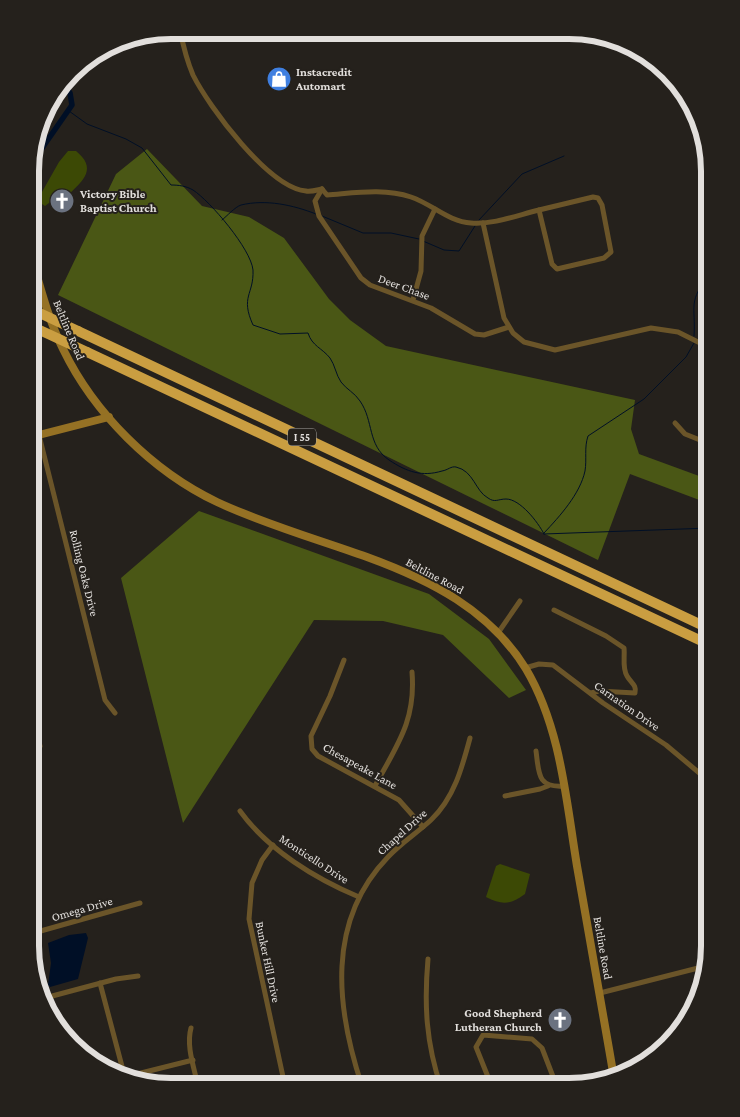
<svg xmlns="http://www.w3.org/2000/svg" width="740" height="1117" font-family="'Crimson Pro',serif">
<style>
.green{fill:#3c4905}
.forest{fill:#4a5715}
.water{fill:#000f26}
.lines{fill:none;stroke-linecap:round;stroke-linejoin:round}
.stream{stroke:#000f26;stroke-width:1}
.canal{stroke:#000f26;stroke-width:5.5}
.street{stroke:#6b5529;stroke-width:5}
.secondary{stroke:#957124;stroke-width:8}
.highway{stroke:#ca9e41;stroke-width:10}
.highway-bridge{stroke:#ca9e41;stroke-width:10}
.labels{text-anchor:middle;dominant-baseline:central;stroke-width:4;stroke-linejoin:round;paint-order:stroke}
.shield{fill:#25211c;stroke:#a9a6a2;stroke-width:1}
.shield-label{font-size:11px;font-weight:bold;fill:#e2dfdc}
.poi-label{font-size:12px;font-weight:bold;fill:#e2dfdc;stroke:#25211c;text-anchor:start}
.street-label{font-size:12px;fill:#e2dfdc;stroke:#25211c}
.rim{fill:none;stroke:#e2dfdc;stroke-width:6}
</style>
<rect width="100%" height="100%" fill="#25211c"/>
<g class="green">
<path d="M68,151H76C97,168 84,180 69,194L66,190L45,206L39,202L38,199L59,162Z"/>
<path d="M31,211L39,217L40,224L36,230L32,229Z"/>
<path d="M500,864L530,874L525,894C510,905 502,905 486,897L496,866Z"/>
</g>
<g class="forest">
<path d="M147,149L202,206L249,217L284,238L329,299L350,320L386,346L635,400L631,429L639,454L710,480V504L630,474L598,560L58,295L116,174Z"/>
<path d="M199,511L429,594L489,639L526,690L509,698L443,635L383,621L314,620L183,823L121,578Z"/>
</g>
<path class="water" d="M86,933L88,938L78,979L50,987L48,985L51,963L48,943L69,935Z"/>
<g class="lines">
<g class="stream">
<path d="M69,111L87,124L126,139L142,148L171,185C179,185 186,186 193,190C210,201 251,249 253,270C254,295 240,296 253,325L280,334L308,333C312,346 322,348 330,358C335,365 336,375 341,382C346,389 355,393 360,401C374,421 367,445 389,460C407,472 422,477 442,471C448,470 451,466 456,467C474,471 475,491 488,498C495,503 498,499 506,499C520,499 538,522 544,534"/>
<path d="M322,216L363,233H391L419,239"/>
<path d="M222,220C227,216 235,207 241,205C266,199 293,205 316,214"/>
<path d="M479,220L522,174L564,156"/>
<path d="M423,241L444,250L459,251L475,226"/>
<path d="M694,336C696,306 687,301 710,275"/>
<path d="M544,533C560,516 580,494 585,471C587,459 584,448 588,436L644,399L686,357L694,343"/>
<path d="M544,534L710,528"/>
</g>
<path class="canal" d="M31,164L72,105L70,93L63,84"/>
<g class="street">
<path d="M180,30C183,45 187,61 193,75C209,107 269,188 306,191C311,192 317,190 322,189"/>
<path d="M322,189L315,201L319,216L361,278L370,285L431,308L475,334L484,335L509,327"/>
<path d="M322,189L327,195C355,193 384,188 411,197C432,204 449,222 471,223C493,225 518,215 539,210"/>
<path d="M593,197L598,198L602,205L611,252L604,258L557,269L552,264L539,210Z"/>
<path d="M483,223L504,318L513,333L524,342L555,350L651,328L678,332L710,348"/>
<path d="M413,300L421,271L422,236L435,209"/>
<path d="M675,423L685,434L710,444"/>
<path d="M39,435L105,700L115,713"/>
<path d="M554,610L606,636L624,648C625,657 622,668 627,676C631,683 637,685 635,693L599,691L591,693"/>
<path d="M498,633L520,601"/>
<path d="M344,660L330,696L311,736L312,749L318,756L399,800L423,827"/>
<path d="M525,668L539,664L553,665L603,703L666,745L710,782"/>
<path d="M30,707L40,746"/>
<path d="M536,751C539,773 537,788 564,786"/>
<path d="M375,786C397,745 416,721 412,672"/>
<path d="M505,796L540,789L548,786"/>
<path d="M240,811C268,850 316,879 359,897"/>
<path d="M273,845L262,860L252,883L249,919L285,1086"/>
<path d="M30,934L140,903"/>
<path d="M428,959C424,1004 426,1043 441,1087"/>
<path d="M100,983L124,1074"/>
<path d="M600,993L706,966"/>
<path d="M41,999L116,979L138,976"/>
<path d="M191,1028C186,1046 194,1067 198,1086"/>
<path d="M129,1076L193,1060"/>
<path d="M362,1086C336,1008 326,921 388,857C401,843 417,833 431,820C454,798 462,768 470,738"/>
<path d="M492,1087L476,1047L483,1035L532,1039L542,1048L557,1087"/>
</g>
<g class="secondary">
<path d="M31,255C40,286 48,319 63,349C94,413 152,471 217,502C264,524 317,539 367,557C430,580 490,610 526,669C561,728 566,800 577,866C589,936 602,1007 614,1078"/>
<path d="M31,437L109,417"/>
</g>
<g class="highway">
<path d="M78,331L710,629"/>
<path d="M87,352L710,645"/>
</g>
<g class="highway-bridge">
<path d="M31,309L78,331"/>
<path d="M31,326L87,352"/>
</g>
</g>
<defs>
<symbol id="shop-disc" viewBox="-11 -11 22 22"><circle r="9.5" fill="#3f7fe0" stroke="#25211c"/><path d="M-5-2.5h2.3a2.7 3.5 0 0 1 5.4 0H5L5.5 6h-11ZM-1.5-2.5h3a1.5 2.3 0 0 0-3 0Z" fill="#fff"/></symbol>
<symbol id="church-disc" viewBox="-11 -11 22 22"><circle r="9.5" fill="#6b7280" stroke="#25211c"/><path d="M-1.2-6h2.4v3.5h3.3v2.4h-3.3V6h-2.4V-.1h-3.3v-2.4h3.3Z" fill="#fff"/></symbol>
</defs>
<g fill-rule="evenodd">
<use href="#shop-disc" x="265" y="65" width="28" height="28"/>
<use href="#church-disc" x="48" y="187" width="28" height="28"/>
<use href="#church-disc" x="546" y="1006" width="28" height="28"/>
</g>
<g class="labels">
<rect class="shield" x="288" y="428.5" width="28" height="17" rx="4"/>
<g class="shield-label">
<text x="302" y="437">I 55</text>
</g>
<g class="poi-label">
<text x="296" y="72">Instacredit<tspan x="296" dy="14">Automart</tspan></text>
<text x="80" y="194">Victory Bible<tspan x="80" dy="14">Baptist Church</tspan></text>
<text x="542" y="1013" text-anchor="end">Good Shepherd<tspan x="542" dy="14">Lutheran Church</tspan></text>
</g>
<g class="street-label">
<text transform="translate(404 287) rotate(20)">Deer Chase</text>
<text transform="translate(69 330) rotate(67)">Beltline Road</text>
<text transform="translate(84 573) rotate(76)">Rolling Oaks Drive</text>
<text transform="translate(435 576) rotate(28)">Beltline Road</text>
<text transform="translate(627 706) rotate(35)">Carnation Drive</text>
<text transform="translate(360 766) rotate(29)">Chesapeake Lane</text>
<text transform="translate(402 832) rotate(-42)">Chapel Drive</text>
<text transform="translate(314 859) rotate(33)">Monticello Drive</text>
<text transform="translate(82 909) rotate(-16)">Omega Drive</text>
<text transform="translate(603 948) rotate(80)">Beltline Road</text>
<text transform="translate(268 962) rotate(78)">Bunker Hill Drive</text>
</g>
</g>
<path d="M0 0H740V1117H0ZM171 39H569A132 132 0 0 1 701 171V946A132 132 0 0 1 569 1078H171A132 132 0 0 1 39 946V171A132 132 0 0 1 171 39Z" fill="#25211c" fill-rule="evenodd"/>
<path class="rim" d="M171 39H569A132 132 0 0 1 701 171V946A132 132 0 0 1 569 1078H171A132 132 0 0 1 39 946V171A132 132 0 0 1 171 39Z"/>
</svg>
